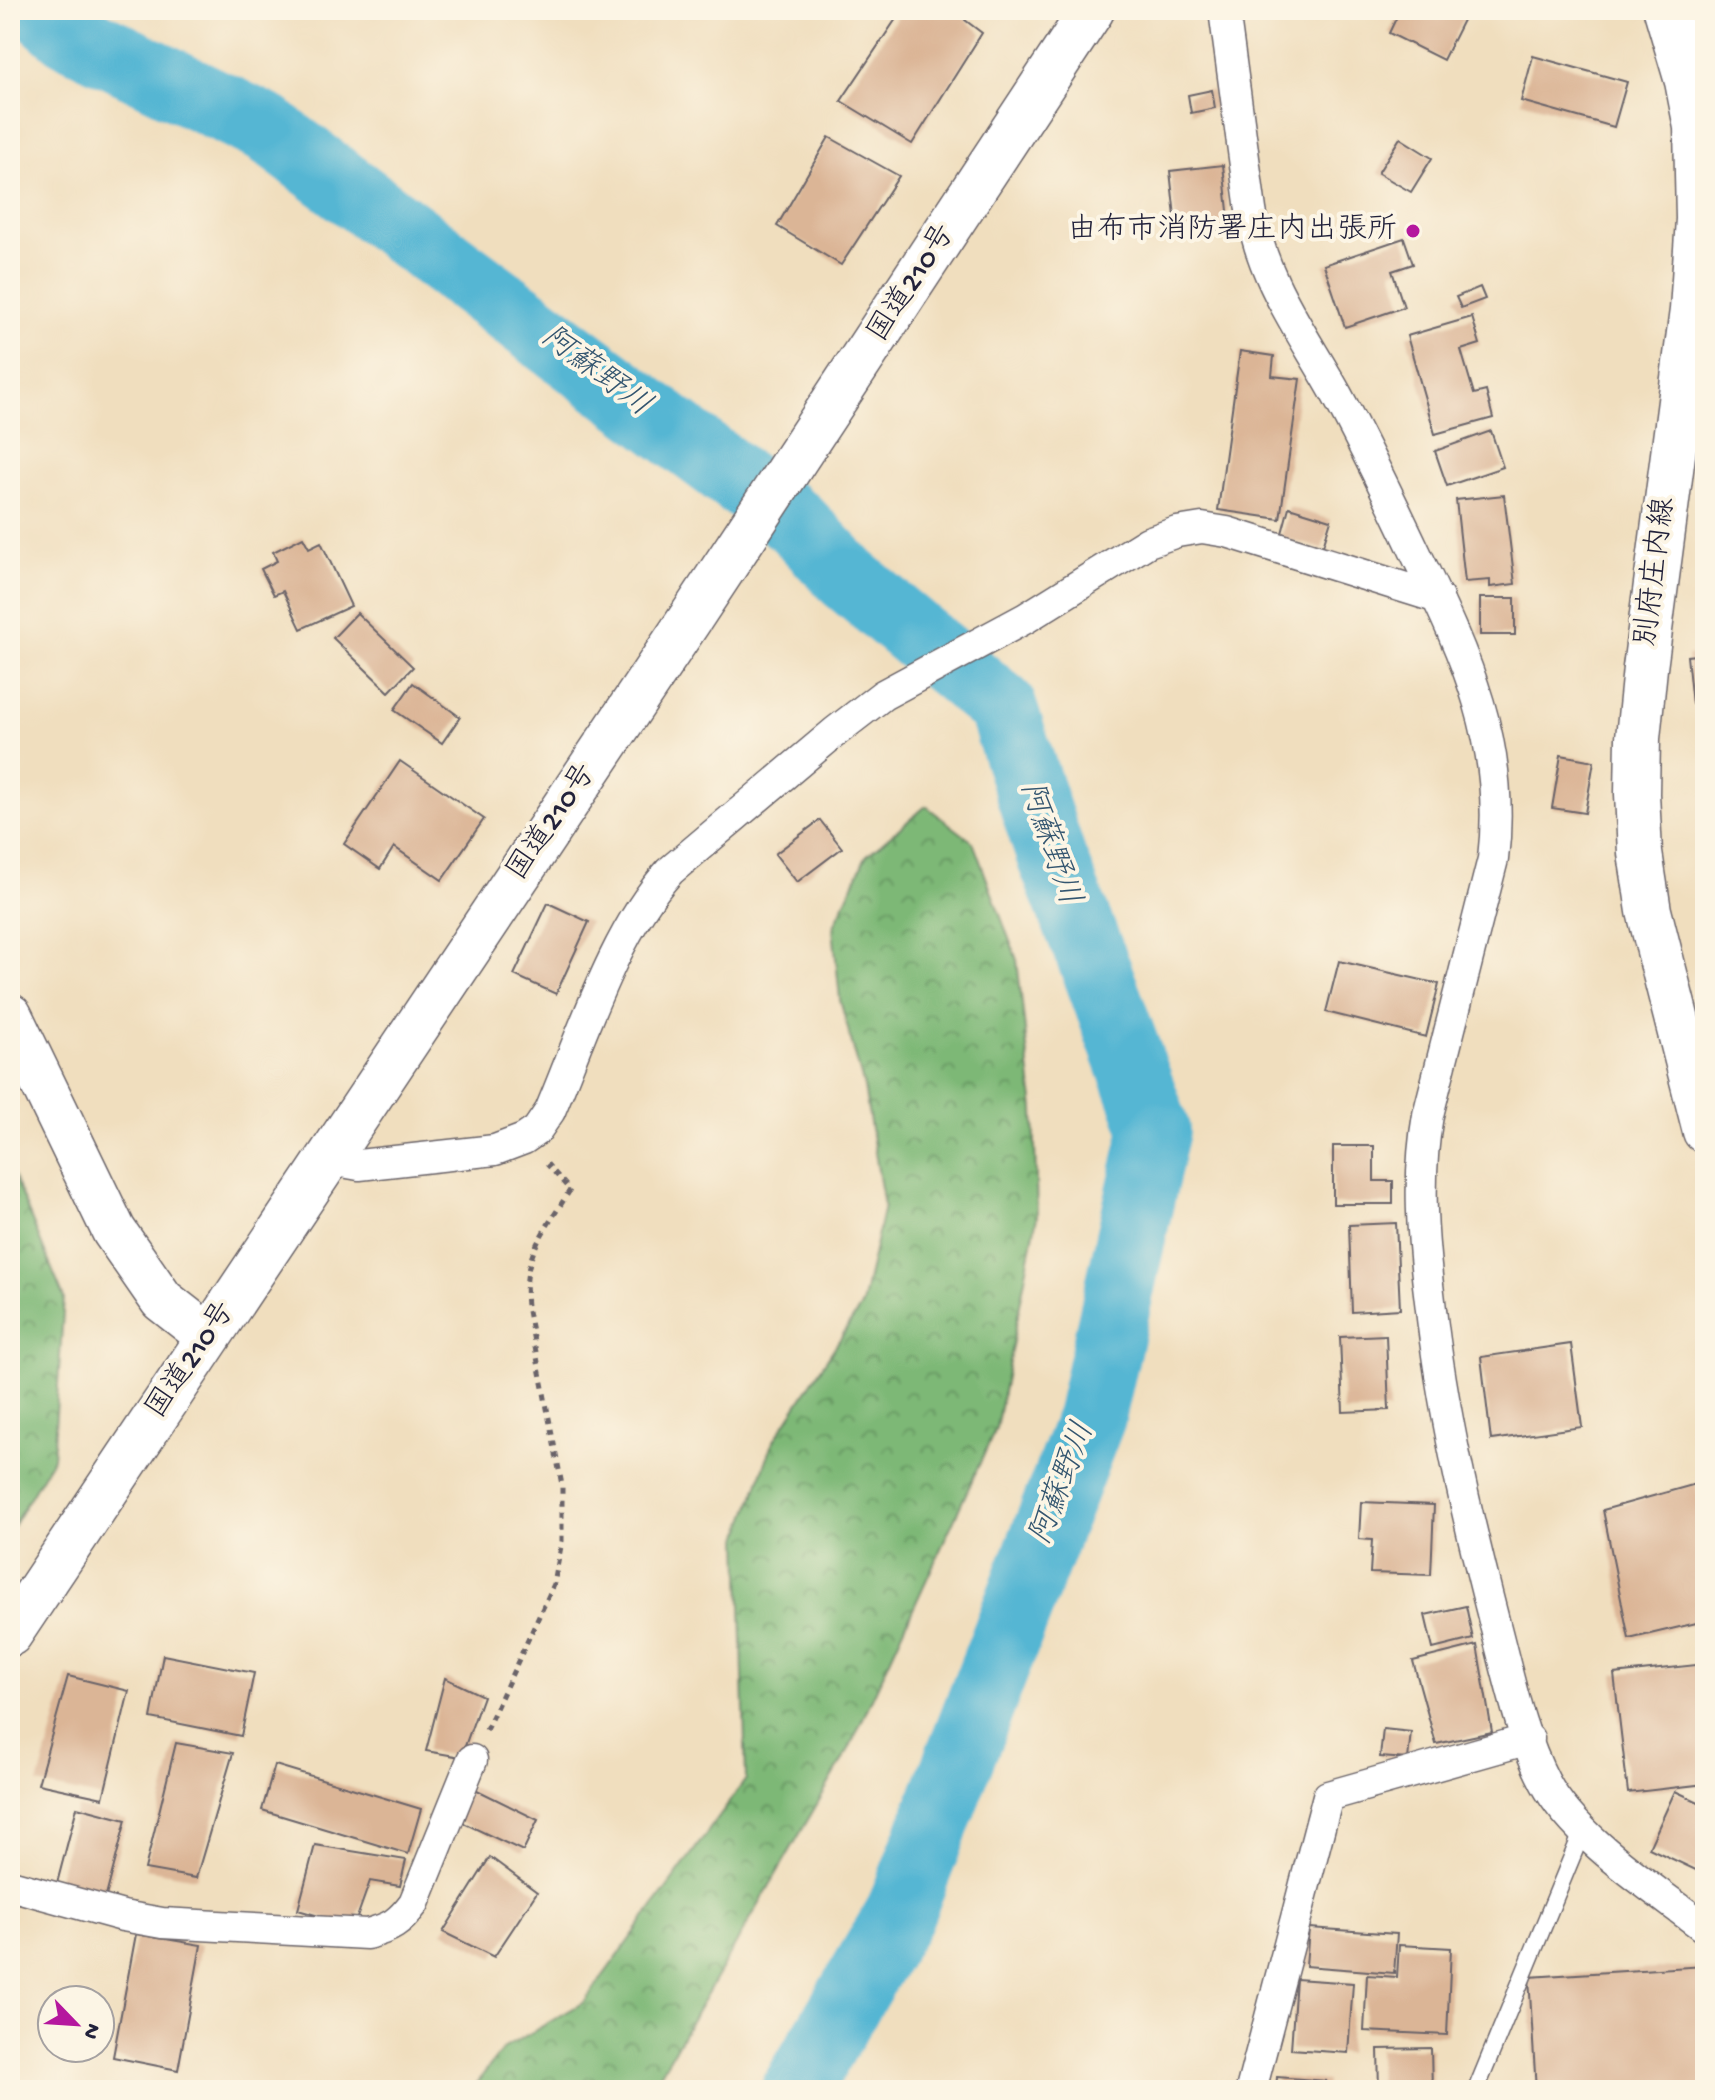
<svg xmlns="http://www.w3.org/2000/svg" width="1715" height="2100" font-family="'Gochi Hand','Klee One',sans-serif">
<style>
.forest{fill:url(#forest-crowns);stroke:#506d58;stroke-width:2}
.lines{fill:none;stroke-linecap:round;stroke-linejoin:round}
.river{stroke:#54b6d3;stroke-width:70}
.building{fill:#dbb596}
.lane-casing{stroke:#6a6469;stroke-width:19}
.street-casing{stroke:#6a6469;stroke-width:33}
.secondary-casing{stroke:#6a6469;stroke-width:47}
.primary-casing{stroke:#6a6469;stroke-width:47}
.highway-casing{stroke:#6a6469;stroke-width:47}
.path{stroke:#6a6469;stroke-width:5;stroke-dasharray:6 6;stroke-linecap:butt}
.lane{stroke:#fff;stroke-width:16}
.street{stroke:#fff;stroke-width:30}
.secondary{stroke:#fff;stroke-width:44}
.primary{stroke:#fff;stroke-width:44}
.highway{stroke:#fff;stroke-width:44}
.poi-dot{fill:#b5179e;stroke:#fcf5e5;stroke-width:3}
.labels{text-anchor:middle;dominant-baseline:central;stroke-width:8;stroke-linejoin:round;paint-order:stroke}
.poi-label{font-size:30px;fill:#22223b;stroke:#fcf5e5;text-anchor:end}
.street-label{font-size:30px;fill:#22223b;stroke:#fcf5e5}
.water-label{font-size:32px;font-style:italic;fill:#345670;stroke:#fcf5e5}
</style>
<defs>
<pattern id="forest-crowns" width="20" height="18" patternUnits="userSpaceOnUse" patternTransform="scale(2)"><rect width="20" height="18" fill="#7db876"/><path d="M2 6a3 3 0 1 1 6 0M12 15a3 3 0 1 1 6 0" fill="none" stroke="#669562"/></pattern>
</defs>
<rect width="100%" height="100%" fill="#fcf5e5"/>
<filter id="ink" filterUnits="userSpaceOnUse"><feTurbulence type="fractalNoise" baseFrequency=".0125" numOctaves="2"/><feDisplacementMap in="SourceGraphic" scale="16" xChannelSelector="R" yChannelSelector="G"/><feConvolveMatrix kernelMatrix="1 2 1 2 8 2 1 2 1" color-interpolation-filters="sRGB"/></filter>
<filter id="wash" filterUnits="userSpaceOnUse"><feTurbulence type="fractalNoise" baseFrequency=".006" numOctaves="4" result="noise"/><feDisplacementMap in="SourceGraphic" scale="32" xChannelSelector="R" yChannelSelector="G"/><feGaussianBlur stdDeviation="1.8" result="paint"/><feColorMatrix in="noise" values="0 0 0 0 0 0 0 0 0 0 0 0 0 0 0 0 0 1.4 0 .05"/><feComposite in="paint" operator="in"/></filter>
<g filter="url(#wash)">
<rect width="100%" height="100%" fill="#f0debe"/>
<g class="forest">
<path d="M926,806L973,842L1017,960L1034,1109L1037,1217L996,1428L849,1749L651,2090H471L503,2049L584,2002L746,1779L739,1538L773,1442L862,1305L884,1206L864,1087L840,1000L833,928L866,856Z"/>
<path d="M10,1168L64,1298L53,1458L10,1531Z"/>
</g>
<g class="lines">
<path class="river" d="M42,10L67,32L267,129L795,522L848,578L1002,707L1052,859L1098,974L1155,1130L1091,1417L900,1913L796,2090"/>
</g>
<g id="blocks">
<g class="building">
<path d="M902,10H971L965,20L982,33L912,144L841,101Z"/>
<path d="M1400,10H1482L1478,17L1467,12L1443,60L1389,33Z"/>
<path d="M1533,56L1627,82L1614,127L1521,101Z"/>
<path d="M1212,90L1215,108L1191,113L1188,95Z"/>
<path d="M829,137L899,176L841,265L777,226Z"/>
<path d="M1400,138L1432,158L1411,192L1378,173Z"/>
<path d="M1223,165L1230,229L1177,235L1170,171Z"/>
<path d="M1404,238L1413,264L1392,271L1404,307L1345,327L1324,265Z"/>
<path d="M1480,287L1485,299L1461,308L1456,297Z"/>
<path d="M1472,317L1480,344L1461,350L1474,394L1486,391L1493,418L1435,434L1407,336Z"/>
<path d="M1240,351L1274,356L1272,376L1300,379L1280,519L1218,510Z"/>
<path d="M1491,431L1503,467L1447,486L1435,451Z"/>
<path d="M1504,495L1515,584L1490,587V580L1465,582L1456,500Z"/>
<path d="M1289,507L1331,520L1322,549L1281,537Z"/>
<path d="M303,537L309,548L321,542L351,606L301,629L283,591L274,595L261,569L277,561L273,552Z"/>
<rect x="1480" y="598" width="35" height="37"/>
<path d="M357,613L413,667L389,692L333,638Z"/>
<path d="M1705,654V702L1692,704L1687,656Z"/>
<path d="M413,683L460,717L442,743L394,710Z"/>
<path d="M1561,755L1594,761L1585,813L1552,808Z"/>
<path d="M400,761L484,819L442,880L394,847L380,869L344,844Z"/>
<path d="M820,820L842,848L797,882L775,854Z"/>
<path d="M548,903L589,922L556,994L514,975Z"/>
<path d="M1339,961L1439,984L1426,1037L1326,1012Z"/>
<path d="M1333,1146H1374V1181H1393V1204H1333Z"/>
<path d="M1396,1223L1400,1309L1352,1312L1349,1225Z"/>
<path d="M1386,1335L1389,1410L1343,1412L1340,1337Z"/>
<path d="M1571,1344L1582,1427L1491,1440L1481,1357Z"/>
<path d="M1696,1484L1705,1536V1621L1629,1639L1603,1510Z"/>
<path d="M1361,1502L1434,1505L1431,1575L1370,1573L1372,1540L1359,1539Z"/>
<path d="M1466,1606L1473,1639L1433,1649L1425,1615Z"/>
<path d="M1477,1645L1492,1732L1436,1744L1413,1661Z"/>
<path d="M163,1655L254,1673L241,1736L151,1718Z"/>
<path d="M1705,1664V1784L1628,1793L1614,1674Z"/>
<path d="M68,1676L129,1691L103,1798L38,1784Z"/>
<path d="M445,1678L483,1696L461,1757L426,1751Z"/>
<path d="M1383,1729L1411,1732L1408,1759L1380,1757Z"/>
<path d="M176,1743L233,1753L196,1878L145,1869Z"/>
<path d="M275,1765L421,1809L408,1854L262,1810Z"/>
<path d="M471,1787L538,1820L523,1851L455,1819Z"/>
<path d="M1675,1791L1705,1805V1867L1702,1873L1649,1848Z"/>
<path d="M77,1807L126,1820L105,1900L56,1887Z"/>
<path d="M315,1845L406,1860L400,1886L370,1881L354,1926L298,1910Z"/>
<path d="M490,1857L537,1892L494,1957L443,1932Z"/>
<path d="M1309,1928L1397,1934L1394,1973L1306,1966Z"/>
<path d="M136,1934L201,1945L178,2070L113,2057Z"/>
<path d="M1399,1945L1451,1948L1447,2035L1364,2031L1367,1975L1397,1977Z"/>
<path d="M1705,1966V2090H1536L1529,1977Z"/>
<path d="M1296,1979L1353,1983L1348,2053L1291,2049Z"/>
<path d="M1431,2048L1432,2090H1379L1378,2049Z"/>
<path d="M1277,2077L1326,2081L1325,2090H1276Z"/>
</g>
</g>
</g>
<g filter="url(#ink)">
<use href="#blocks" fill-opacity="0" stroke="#6a6469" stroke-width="2"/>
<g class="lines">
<defs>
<path id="lane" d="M1476,2090L1583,1830"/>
<g id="street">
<path d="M1224,10L1251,210C1261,279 1304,335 1337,395C1366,448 1392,503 1418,558C1466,657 1507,745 1493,859L1428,1115C1417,1177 1422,1239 1430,1301C1442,1410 1467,1516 1494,1621C1508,1673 1520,1735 1545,1782C1575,1839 1655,1889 1705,1928"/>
<path d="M326,1159L359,1165L495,1150L524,1139L537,1130L550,1111C582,1035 615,931 670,871L835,732L883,695L1026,618L1148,542L1177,532L1202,528L1227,532L1438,598"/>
<path d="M10,1885L123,1916L162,1923L367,1934C391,1928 399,1923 414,1903L472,1760"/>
<path d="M1251,2090L1328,1796L1529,1739"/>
</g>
<path id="secondary" d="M10,1016L114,1231L162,1300L208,1336"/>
<path id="primary" d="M1666,10L1687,81L1696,127L1698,219L1692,310L1645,668L1638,738L1637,794L1640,853L1649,911L1705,1131"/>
<path id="highway" d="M10,1634L692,616L1092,10"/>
</defs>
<use href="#lane" class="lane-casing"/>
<use href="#street" class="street-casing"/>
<use href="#secondary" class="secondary-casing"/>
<use href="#primary" class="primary-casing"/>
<use href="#highway" class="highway-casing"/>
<path class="path" d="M486,1730L554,1584L562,1541V1485L527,1306C522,1253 544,1233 570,1190L547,1164"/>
<use href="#lane" class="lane"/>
<use href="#street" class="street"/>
<use href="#secondary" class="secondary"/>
<use href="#primary" class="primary"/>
<use href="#highway" class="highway"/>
</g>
</g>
<circle class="poi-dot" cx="1413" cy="231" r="8"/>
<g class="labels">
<g class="poi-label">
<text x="1397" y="231">由布市消防署庄内出張所</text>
</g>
<g class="street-label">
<text transform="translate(913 284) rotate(-57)">国道210号</text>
<text transform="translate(1657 572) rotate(-83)">別府庄内線</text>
<text transform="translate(553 823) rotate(-56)">国道210号</text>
<text transform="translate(192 1361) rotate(-56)">国道210号</text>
</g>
<g class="water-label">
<text transform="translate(595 373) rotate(37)">阿蘇野川</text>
<text transform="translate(1048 844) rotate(71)">阿蘇野川</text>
<text transform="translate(1064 1484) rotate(-69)">阿蘇野川</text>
</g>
</g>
<rect width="1715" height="2100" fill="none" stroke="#fcf5e5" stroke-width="40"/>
<g transform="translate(76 2024) rotate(115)"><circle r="38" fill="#fcf5e5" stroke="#a5a1a1" stroke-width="2"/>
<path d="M0-6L14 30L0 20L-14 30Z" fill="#b5179e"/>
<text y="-12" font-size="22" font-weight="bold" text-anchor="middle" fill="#22223b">N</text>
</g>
</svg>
